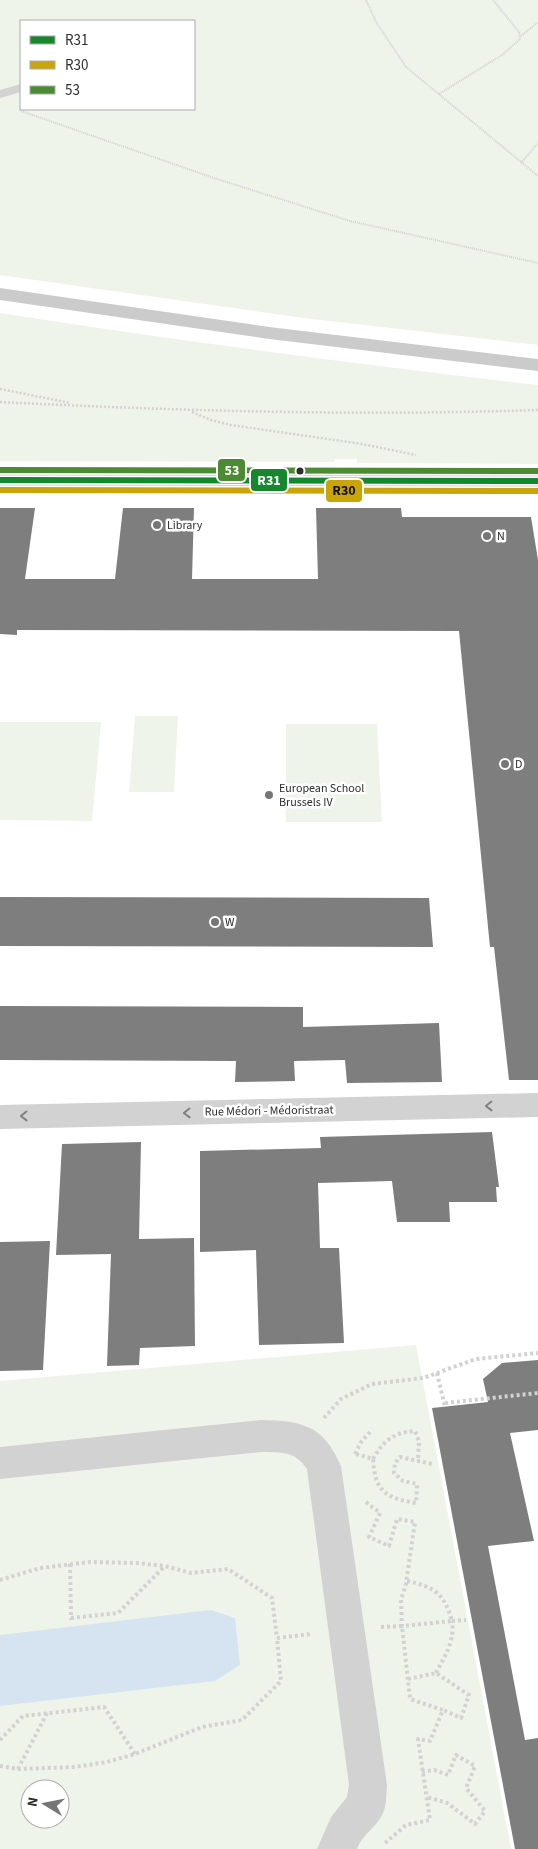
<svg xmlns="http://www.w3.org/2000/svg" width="538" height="1849" font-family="'Source Sans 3',sans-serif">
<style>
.green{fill:#eef4ea;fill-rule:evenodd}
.water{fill:#d6e4f2}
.building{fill:#7e7e7e}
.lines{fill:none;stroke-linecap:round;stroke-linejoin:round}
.path-far2{stroke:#d2d2d2;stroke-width:2;stroke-dasharray:1 1;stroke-linecap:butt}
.path-far1{stroke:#d2d2d2;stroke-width:2.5;stroke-dasharray:2 2;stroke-linecap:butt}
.path{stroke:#d2d2d2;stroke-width:4;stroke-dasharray:3 3;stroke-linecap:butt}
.service{fill:#d2d2d2;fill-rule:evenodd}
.pedestrian{fill:#d2d2d2;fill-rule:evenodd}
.minor{fill:#d2d2d2;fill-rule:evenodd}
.secondary{fill:#cbcbcb;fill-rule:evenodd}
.bus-1-casing{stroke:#fff;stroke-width:9}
.bus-2-casing{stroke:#fff;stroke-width:9}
.bus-3-casing{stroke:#fff;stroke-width:9}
.bus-1{stroke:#15882e;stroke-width:6}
.bus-2{stroke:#caa40b;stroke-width:6}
.bus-3{stroke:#4c8b33;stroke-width:6}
.oneway{stroke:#808080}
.bus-dot{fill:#2d2d2d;stroke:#fff;stroke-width:2}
.poi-dot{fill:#767676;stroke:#fff;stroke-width:2}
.labels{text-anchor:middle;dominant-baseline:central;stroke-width:5;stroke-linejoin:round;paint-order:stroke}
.poi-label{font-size:12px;fill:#2d2d2d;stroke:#fff;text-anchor:start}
.street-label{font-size:12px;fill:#2d2d2d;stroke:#fff}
.line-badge{stroke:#fff;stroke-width:2}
.badge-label{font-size:14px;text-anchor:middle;font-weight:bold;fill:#fff}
.pale-badge-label{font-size:14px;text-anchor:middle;font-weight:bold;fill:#111}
</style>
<rect width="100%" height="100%" fill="#fff"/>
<g class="green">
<path d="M0,0H538V345L304,318L0,275ZM21,21H194V109H21Z"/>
<path d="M0,313C179,341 358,364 538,385V464L357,463V459H335L334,462L0,461Z"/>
<path d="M135,716H178L174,792H129Z"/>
<path d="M0,722H101L92,821L0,820Z"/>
<path d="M286,724H377L382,822H286Z"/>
<path d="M416,1345L511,1849H0V1381ZM30,1789H60V1819H30Z"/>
</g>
<path class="water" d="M211,1610L235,1618L240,1665L215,1681L0,1706V1635Z"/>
<g class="building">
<path d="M0,508H35L25,579H115L123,508H194L192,579H318L316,508H401L402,517H531L538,560V1080H509L494,947H490L459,631L17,630V635L0,634Z"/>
<path d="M0,897L429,898L433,947L0,946Z"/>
<path d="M0,1006L303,1007V1027L439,1023L442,1082L347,1083L345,1060L294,1061L295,1081L235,1082L236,1061L0,1060Z"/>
<path d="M492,1132L499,1187H496L497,1202H449L450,1222H397L392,1181L318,1183L320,1248H339L344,1343L259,1345L256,1250L200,1252V1151L321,1148L320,1137Z"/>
<path d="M141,1142L139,1239L194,1238L195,1346L140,1348L139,1365L107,1366L111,1254L56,1255L62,1144Z"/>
<path d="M50,1241L43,1370L0,1371V1242Z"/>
<path d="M538,1360V1430L510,1433L534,1541L488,1546L525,1740L538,1738V1849H515L432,1408L488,1402L483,1379L502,1363Z"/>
</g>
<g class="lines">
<g class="path-far2">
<path d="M366,0L376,22L406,67L538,176"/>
<path d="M521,36L538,22"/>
<path d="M439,94L502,55L520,39L519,32L493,0"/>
<path d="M21,111L214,178L350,221L538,263"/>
<path d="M521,163L538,143"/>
</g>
<g class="path-far1">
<path d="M0,389L70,403"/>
<path d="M0,402C179,411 358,416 538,410"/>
<path d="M192,412L211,420L231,425L362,444L416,455"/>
</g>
<g class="path">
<path d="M437,1373L445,1407"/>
<path d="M445,1403L538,1393"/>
<path d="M324,1418L341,1399L372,1384L423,1378L476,1359L538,1353"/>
<path d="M355,1454L361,1442L370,1432"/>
<path d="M356,1454L373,1459C375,1491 385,1498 416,1503L417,1484L403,1481L394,1473L395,1463L400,1457L432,1464"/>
<path d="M373,1459C383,1441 394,1432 415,1431L419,1441L418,1461"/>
<path d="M366,1502L380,1513L369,1537L389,1546L397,1519L415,1522L406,1583"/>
<path d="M70,1564L71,1618L118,1613L165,1566"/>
<path d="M0,1580L40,1568L90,1562L137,1563L165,1566L191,1573L228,1569L272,1598L277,1638"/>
<path d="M407,1581C434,1587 444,1593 452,1621L402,1626L401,1600Z"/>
<path d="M452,1621L466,1620"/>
<path d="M381,1627L402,1626L410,1699L443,1710L430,1741L418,1739L430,1820L406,1825L384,1844"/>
<path d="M436,1673C445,1656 455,1641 452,1621"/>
<path d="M408,1679L436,1673L469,1695L461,1718L443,1710"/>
<path d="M0,1740L23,1716L104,1707L135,1754"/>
<path d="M0,1766L18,1769L75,1767L107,1762L135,1754L202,1727L242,1720L281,1681L277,1638L311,1634"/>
<path d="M18,1769L47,1713"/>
<path d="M422,1772L434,1770L448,1775L456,1755L475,1766L466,1788L485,1811L475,1824L447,1803L427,1797"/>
</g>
<path class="service" d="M21,84V92L0,98V90Z"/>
<path class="pedestrian" d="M261,1420C303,1421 323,1425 341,1466L387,1785C386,1797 387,1810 379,1820C372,1830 361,1837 357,1849H317L331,1817L347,1797L349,1785L307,1469C294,1450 282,1453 261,1452L0,1479V1447Z"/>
<g class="minor">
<path d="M0,474L538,475V487L0,486Z"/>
<path d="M538,1093V1117L0,1129V1105Z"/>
</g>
<path class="secondary" d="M0,288L269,327L538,359V371L269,339L0,300Z"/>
<defs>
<path id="bus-1" d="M0,480L538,481"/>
<path id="bus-2" d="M0,490L538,491"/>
<path id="bus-3" d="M0,470L538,471"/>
</defs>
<use href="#bus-1" class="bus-1-casing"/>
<use href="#bus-2" class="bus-2-casing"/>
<use href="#bus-3" class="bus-3-casing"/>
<use href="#bus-1" class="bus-1"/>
<use href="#bus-2" class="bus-2"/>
<use href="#bus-3" class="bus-3"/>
</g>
<defs><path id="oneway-chevron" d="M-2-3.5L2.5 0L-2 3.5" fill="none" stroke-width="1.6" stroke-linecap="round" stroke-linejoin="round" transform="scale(1.25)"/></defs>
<g class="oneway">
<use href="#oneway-chevron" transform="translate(489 1106) rotate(179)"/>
<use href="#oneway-chevron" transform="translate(187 1113) rotate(179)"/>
<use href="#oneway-chevron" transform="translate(24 1116) rotate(179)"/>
</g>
<circle class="bus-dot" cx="300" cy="471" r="4.5"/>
<g class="poi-dot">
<circle cx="157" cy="525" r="5"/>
<circle cx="487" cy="536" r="5"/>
<circle cx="505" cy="764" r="5"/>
<circle cx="269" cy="795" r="5"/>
<circle cx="215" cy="922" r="5"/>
</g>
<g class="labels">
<g class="poi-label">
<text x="167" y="525">Library</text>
<text x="497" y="536">N</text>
<text x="515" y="764">D</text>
<text x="279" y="788">European School<tspan x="279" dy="14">Brussels IV</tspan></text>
<text x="225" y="922">W</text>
</g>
<g class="street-label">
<text transform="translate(269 1111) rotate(-1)">Rue Médori - Médoristraat</text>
</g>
</g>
<g class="line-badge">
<rect x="217" y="458" width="29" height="24" rx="5" fill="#4c8b33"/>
<rect x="250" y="468" width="38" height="24" rx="5" fill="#15882e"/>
<rect x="325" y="479" width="38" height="24" rx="5" fill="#caa40b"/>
</g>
<g class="badge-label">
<text x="232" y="475">53</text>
<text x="269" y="485">R31</text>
</g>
<g class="pale-badge-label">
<text x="344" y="495">R30</text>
</g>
<rect x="20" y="20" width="175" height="90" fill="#ffffff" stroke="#ababab"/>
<rect x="30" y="36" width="25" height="8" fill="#15882e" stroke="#ababab"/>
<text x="65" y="45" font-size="15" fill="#2d2d2d">R31</text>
<rect x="30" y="61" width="25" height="8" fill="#caa40b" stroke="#ababab"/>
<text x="65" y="70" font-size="15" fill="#2d2d2d">R30</text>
<rect x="30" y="86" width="25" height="8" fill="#4c8b33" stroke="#ababab"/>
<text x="65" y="95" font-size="15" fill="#2d2d2d">53</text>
<g transform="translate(45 1804) rotate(280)"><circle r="24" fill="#ffffff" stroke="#ababab"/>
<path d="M0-4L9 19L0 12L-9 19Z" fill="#767676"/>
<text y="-8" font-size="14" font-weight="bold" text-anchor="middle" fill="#2d2d2d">N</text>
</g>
</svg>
